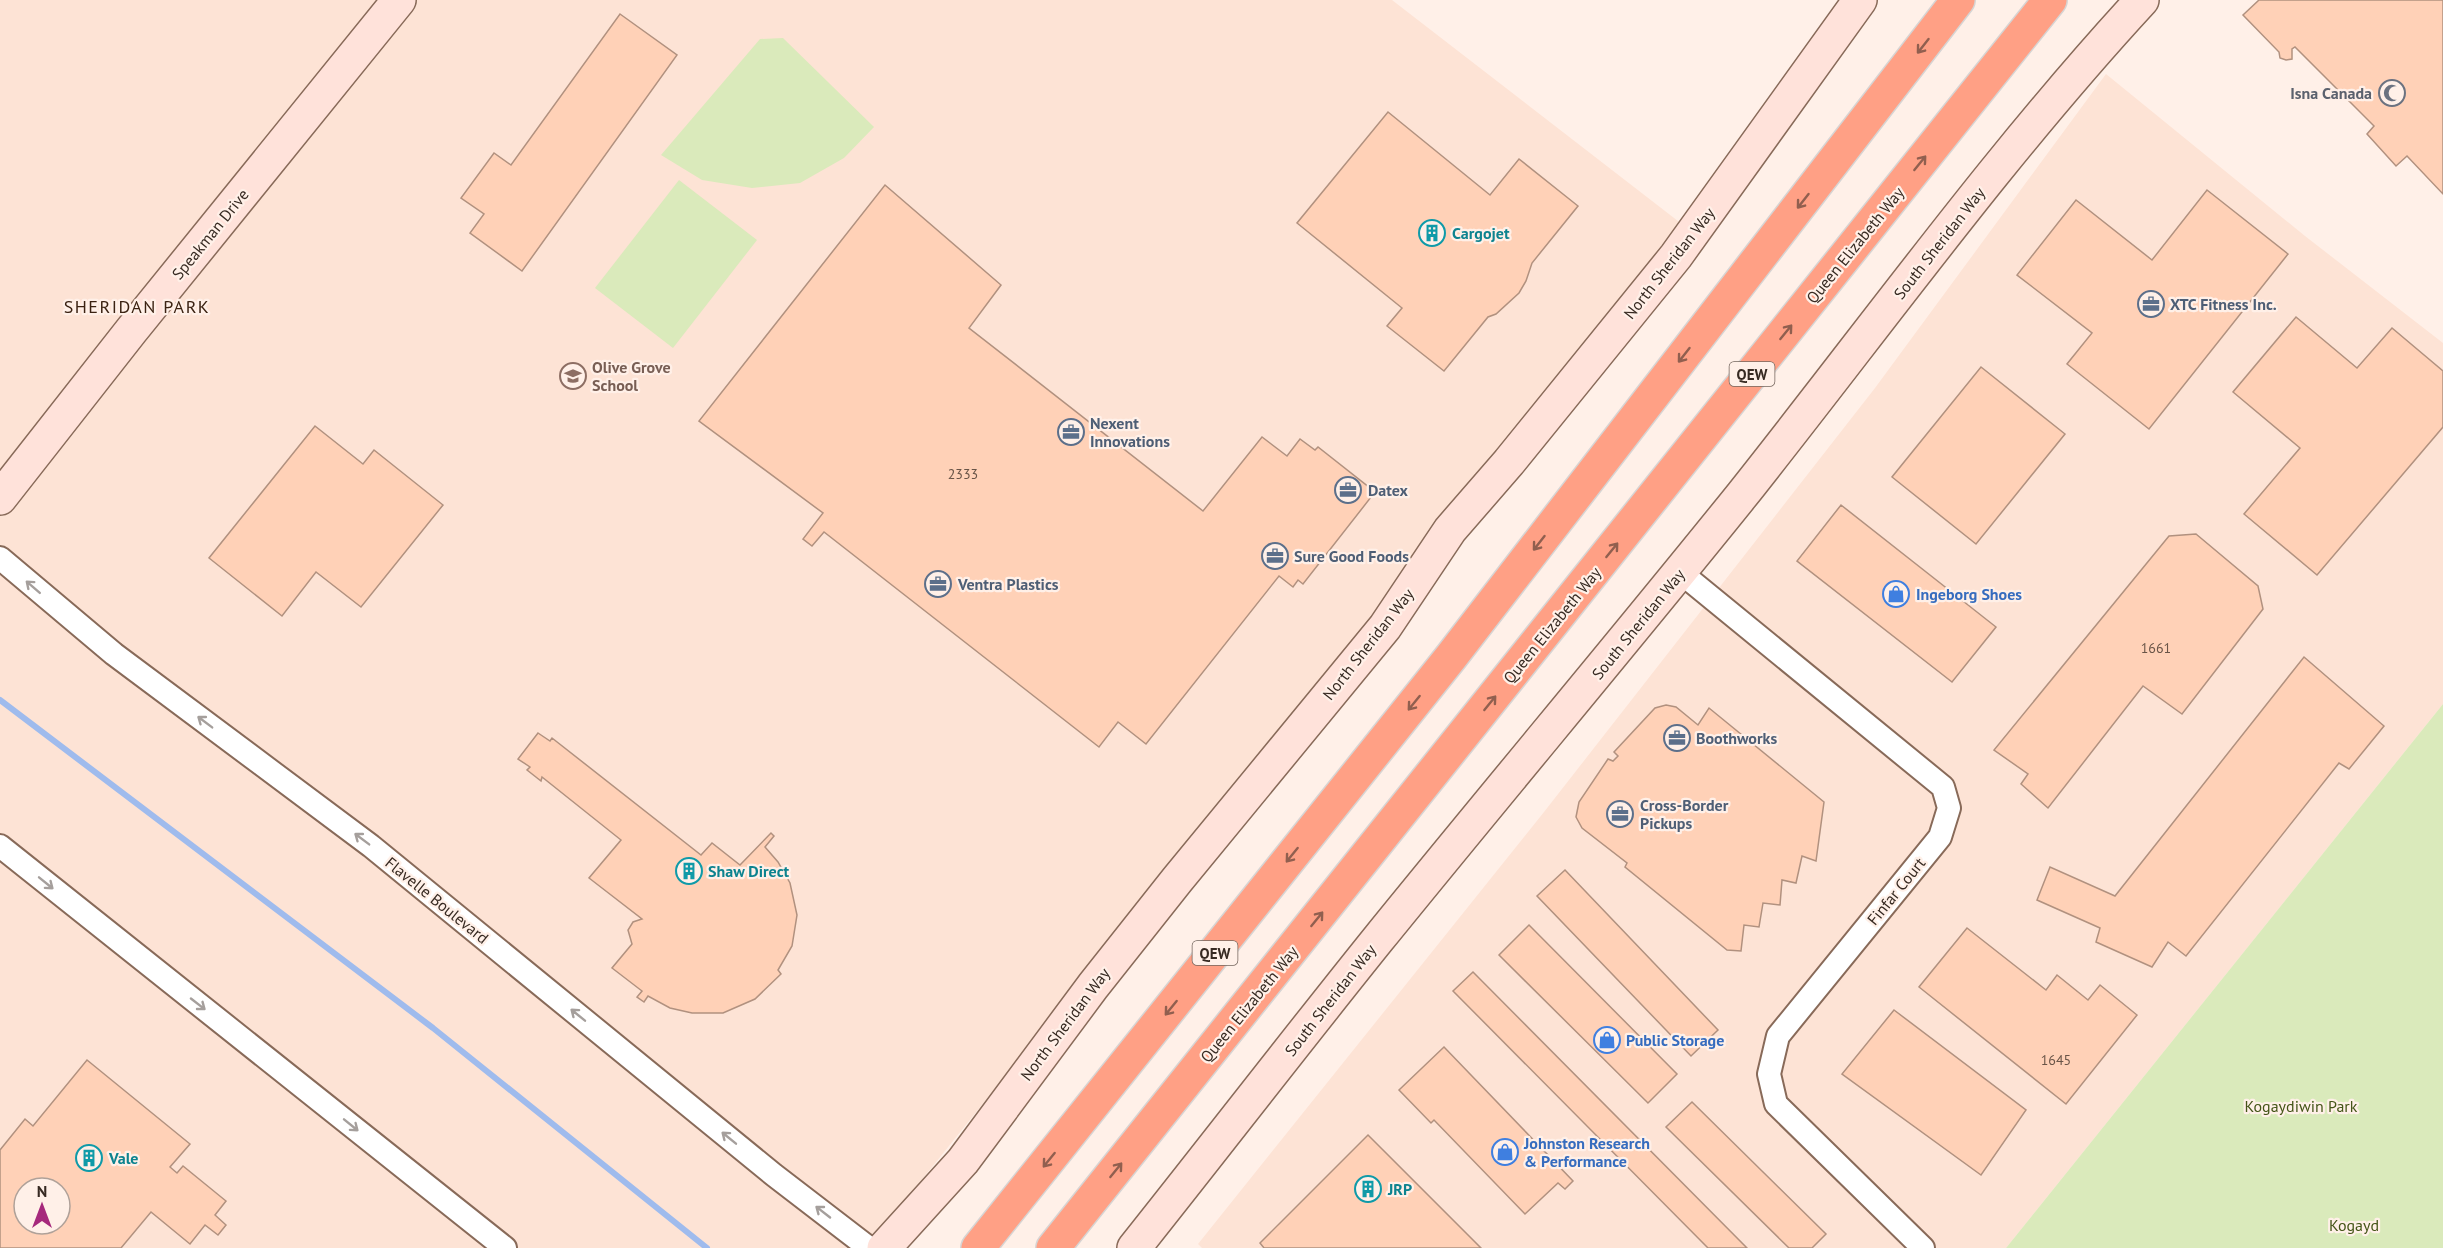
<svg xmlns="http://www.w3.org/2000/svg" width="2443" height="1248" font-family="'PT Sans',sans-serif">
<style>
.built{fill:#fde3d5;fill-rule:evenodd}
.green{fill:#daeabb}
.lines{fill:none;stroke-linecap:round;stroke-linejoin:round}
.stream{stroke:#9fbbed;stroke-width:6}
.building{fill:#ffd1b7;stroke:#b1917f;stroke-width:1.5;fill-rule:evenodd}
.street-casing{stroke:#886a59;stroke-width:26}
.secondary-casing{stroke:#886a59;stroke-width:36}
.highway-casing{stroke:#d7d4d3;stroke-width:36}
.street{stroke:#fff;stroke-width:22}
.secondary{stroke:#ffe2da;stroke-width:33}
.highway{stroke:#ffa085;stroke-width:33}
.oneway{stroke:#915f4f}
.oneway2{stroke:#a59f9c}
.labels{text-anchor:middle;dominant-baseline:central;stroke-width:4.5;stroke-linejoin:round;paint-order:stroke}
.number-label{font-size:14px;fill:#695447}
.shield{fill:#fff0e8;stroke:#73655d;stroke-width:1.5}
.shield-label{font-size:15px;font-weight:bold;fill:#372a22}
.worship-label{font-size:16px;font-weight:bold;fill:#5b616d;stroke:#fff0e8;text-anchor:end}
.culture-label{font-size:16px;font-weight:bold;fill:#0d838f;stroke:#fff0e8;text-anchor:start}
.street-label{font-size:16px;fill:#372a22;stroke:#fff0e8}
.service-label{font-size:16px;font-weight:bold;fill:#4e5e75;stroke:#fff0e8;text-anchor:start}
.education-label{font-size:16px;font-weight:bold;fill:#785e54;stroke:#fff0e8;text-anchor:start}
.shop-label{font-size:16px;font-weight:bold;fill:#366cbe;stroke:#fff0e8;text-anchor:start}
.park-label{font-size:16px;fill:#455518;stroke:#fff0e8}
.neighbourhood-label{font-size:18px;letter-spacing:1.5px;fill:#3b2212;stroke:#fff0e8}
</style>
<rect width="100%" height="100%" fill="#fff0e8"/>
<g class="built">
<path d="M0,0H1392L1687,228L920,1182L872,1248H0ZM24,1188H60V1224H24Z"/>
<path d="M2106,74L2305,236L2443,343V704L2006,1248H1202L1198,1244L1544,812L1875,388Z"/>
</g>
<g class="green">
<path d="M783,38L874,127L844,158L800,183L752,188L702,180L661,155L760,39Z"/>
<path d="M679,180L757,240L673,348L595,288Z"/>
<path d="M2443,704V1248H2006Z"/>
</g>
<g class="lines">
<path class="stream" d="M0,700L433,1028L707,1248"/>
</g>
<g class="building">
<path d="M2259,0H2443V194L2407,156L2396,166L2367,134L2374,126L2295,47L2292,49V59L2286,60L2280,58L2279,52L2243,15Z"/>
<path d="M620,14L677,55L522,271L470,233L484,214L461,198L494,153L511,165Z"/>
<path d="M1388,112L1490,195L1519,159L1578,206L1532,263L1526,281L1519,293L1496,314L1488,317L1444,371L1387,326L1402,308L1297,223Z"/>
<path d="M885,185L1001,285L969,328L1203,511L1262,437L1287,456L1300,439L1315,450L1318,447L1375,492L1303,584L1298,580L1293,587L1279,576L1146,744L1118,722L1099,747L824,532L812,546L803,539L823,513L699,421Z"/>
<path d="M2207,190L2288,254L2149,429L2067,364L2092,333L2017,275L2076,200L2152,260Z"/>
<path d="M2296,317L2357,368L2392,328L2443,371V427L2317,575L2244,514L2300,448L2233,392Z"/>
<path d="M1981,367L2065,434L1976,544L1892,477Z"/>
<path d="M315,426L363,464L374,450L443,505L361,607L316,572L282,616L209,558Z"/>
<path d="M1841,505L1996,627L1952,682L1797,561Z"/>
<path d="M2196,534L2258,586L2263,609L2182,714L2143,686L2048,808L2021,784L2028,774L1994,750L2169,536Z"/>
<path d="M2304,657L2384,726L2349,769L2339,763L2186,956L2168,942L2152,967L2096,942L2100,928L2037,900L2050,867L2115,896Z"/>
<path d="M1666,705L1676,707L1698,725L1709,708L1824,802L1816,861L1802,856L1796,883L1782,880L1780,905L1763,903L1759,927L1744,925L1741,951L1727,950L1625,867L1627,863L1582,828L1576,817L1579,802L1608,759L1613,761L1618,756L1614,752L1655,708Z"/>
<path d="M538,733L550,741L552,738L701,855L712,843L740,865L771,833L774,836L765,847L778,862L790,883L797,915L792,946L778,970L781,974L755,999L723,1013H692L670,1008L648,996L644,1002L637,997L642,991L612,968L632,944L628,930L633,922L642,919L589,878L621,840L542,777L541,781L527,770L530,767L518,759Z"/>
<path d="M1565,870L1718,1030L1691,1056L1537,896Z"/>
<path d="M1529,925L1677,1074L1648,1103L1499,955Z"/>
<path d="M1967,928L2046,990L2057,975L2088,1000L2100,985L2137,1015L2066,1104L1919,987Z"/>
<path d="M1473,972L1747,1248H1708L1453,991Z"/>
<path d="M1894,1010L2026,1110L1981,1175L1842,1074Z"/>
<path d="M1444,1047L1573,1181L1565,1189L1558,1183L1525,1214L1434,1120L1431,1123L1399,1090Z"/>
<path d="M87,1060L190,1144L170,1167L177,1173L183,1166L226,1201L215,1215L226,1225L218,1235L205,1225L190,1244L151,1212L121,1248H0V1150L25,1119L33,1126ZM24,1188H60V1224H24Z"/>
<path d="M1692,1102L1826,1234L1812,1248H1789L1666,1127Z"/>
<path d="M1368,1135L1481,1248H1264L1260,1243Z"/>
</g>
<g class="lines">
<defs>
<g id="street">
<path d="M0,558L114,654L371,846L774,1175L869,1248"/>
<path d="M1680,572L1943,787L1949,808L1940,837L1778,1036L1769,1074L1776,1104L1923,1248"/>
<path d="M0,846L505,1248"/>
</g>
<g id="secondary">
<path d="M0,498L131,331L399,0"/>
<path d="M884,1248L963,1161L1093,986L1177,880L1385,627L1450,530L1509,462L1676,256L1860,0"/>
<path d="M1134,1248C1216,1145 1296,1041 1379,938C1499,790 1622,644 1742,495C1874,329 1998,156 2142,0"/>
</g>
<g id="highway">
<path d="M978,1248L1451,657L1958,0"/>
<path d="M1053,1248L2050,0"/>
</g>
</defs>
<use href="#street" class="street-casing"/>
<use href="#secondary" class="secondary-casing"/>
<use href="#highway" class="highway-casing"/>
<use href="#street" class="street"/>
<use href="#secondary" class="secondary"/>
<use href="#highway" class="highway"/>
</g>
<defs><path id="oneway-shaft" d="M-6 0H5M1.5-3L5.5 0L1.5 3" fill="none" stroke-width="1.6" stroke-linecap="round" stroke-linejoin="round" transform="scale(1.5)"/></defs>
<g class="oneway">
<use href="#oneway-shaft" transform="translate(1923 46) rotate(128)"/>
<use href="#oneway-shaft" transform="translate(1920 163) rotate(-51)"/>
<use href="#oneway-shaft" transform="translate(1803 201) rotate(128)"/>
<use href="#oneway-shaft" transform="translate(1786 332) rotate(-51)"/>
<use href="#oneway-shaft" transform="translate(1684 355) rotate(128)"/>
<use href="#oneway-shaft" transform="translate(1539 543) rotate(128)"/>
<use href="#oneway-shaft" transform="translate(1612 550) rotate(-51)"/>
<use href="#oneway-shaft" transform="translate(1414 703) rotate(129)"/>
<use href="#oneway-shaft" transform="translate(1490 703) rotate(-51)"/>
<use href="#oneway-shaft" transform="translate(1292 855) rotate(129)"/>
<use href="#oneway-shaft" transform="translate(1317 919) rotate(-51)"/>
<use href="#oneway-shaft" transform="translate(1171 1008) rotate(129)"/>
<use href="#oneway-shaft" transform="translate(1049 1160) rotate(129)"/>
<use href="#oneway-shaft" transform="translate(1116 1170) rotate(-51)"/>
</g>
<g class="oneway2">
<use href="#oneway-shaft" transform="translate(33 587) rotate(-139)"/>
<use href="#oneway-shaft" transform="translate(205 722) rotate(-143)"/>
<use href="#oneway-shaft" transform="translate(362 839) rotate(-143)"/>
<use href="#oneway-shaft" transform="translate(46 883) rotate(39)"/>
<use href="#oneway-shaft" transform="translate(198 1004) rotate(38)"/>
<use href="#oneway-shaft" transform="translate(578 1015) rotate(-141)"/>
<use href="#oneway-shaft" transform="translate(351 1125) rotate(39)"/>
<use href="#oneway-shaft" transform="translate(729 1138) rotate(-141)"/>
<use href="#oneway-shaft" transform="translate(823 1212) rotate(-142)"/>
</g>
<defs>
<symbol id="mosque-ring" viewBox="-11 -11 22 22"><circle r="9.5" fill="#fff0e8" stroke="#6b7280" stroke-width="1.5"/><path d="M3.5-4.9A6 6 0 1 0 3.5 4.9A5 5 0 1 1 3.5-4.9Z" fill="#6b7280"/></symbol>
<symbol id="building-ring" viewBox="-11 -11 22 22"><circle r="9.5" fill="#fff0e8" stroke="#0f9aa8" stroke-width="1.5"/><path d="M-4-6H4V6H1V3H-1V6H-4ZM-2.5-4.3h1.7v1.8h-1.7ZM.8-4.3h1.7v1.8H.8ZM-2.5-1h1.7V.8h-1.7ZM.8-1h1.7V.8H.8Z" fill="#0f9aa8"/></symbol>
<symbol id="office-ring" viewBox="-11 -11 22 22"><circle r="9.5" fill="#fff0e8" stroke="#5c6f8a" stroke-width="1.5"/><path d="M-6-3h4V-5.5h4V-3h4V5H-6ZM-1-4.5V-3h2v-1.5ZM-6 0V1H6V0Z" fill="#5c6f8a"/></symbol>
<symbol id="school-ring" viewBox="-11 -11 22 22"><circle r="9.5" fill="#fff0e8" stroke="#8d6e63" stroke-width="1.5"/><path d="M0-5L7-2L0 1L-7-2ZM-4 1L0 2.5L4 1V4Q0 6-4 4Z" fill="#8d6e63"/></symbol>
<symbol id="shop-ring" viewBox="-11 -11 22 22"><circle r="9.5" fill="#fff0e8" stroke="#3f7fe0" stroke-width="1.5"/><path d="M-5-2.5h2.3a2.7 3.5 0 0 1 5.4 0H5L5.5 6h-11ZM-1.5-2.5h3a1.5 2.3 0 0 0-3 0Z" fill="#3f7fe0"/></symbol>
</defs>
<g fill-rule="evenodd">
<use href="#mosque-ring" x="2377" y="78" width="30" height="30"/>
<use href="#building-ring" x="1417" y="218" width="30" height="30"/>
<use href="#office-ring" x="2136" y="289" width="30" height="30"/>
<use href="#school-ring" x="558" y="361" width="30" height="30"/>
<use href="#office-ring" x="1056" y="417" width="30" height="30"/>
<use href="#office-ring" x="1333" y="475" width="30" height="30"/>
<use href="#office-ring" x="1260" y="541" width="30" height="30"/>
<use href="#office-ring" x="923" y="569" width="30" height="30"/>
<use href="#shop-ring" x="1881" y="579" width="30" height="30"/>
<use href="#office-ring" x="1662" y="723" width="30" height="30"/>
<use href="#office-ring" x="1605" y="799" width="30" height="30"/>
<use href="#building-ring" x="674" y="856" width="30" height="30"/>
<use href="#shop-ring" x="1592" y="1025" width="30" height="30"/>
<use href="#shop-ring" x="1490" y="1137" width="30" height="30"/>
<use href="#building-ring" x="74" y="1143" width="30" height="30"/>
<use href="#building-ring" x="1353" y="1174" width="30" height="30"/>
</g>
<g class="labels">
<g class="number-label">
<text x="963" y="474">2333</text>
<text x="2156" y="648">1661</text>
<text x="2056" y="1060">1645</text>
</g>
<g class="shield">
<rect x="1729.5" y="362" width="45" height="24" rx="4.5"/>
<rect x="1192.5" y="941" width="45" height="24" rx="4.5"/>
</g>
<g class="shield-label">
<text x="1752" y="374">QEW</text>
<text x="1215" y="953">QEW</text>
</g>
<g class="worship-label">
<text x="2372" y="93">Isna Canada</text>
</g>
<g class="culture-label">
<text x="1452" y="233">Cargojet</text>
<text x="708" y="871">Shaw Direct</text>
<text x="109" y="1158">Vale</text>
<text x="1388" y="1189">JRP</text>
</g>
<g class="street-label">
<text transform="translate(210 234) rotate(-51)">Speakman Drive</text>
<text transform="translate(1939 243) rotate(-52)">South Sheridan Way</text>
<text transform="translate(1855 245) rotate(-51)">Queen Elizabeth Way</text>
<text transform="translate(1669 263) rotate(-52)">North Sheridan Way</text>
<text transform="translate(1638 624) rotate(-51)">South Sheridan Way</text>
<text transform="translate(1552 625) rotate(-51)">Queen Elizabeth Way</text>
<text transform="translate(1368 644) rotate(-52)">North Sheridan Way</text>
<text transform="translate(1896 891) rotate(-51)">Finfar Court</text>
<text transform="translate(437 900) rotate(39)">Flavelle Boulevard</text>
<text transform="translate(1330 1000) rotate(-52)">South Sheridan Way</text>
<text transform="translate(1249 1004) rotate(-51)">Queen Elizabeth Way</text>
<text transform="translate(1065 1024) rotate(-53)">North Sheridan Way</text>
</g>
<g class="service-label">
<text x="2170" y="304">XTC Fitness Inc.</text>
<text x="1090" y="423">Nexent<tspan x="1090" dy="18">Innovations</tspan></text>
<text x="1368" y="490">Datex</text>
<text x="1294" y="556">Sure Good Foods</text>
<text x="958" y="584">Ventra Plastics</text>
<text x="1696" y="738">Boothworks</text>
<text x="1640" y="805">Cross-Border<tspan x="1640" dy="18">Pickups</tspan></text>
</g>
<g class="education-label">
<text x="592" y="367">Olive Grove<tspan x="592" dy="18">School</tspan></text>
</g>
<g class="shop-label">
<text x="1916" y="594">Ingeborg Shoes</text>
<text x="1626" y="1040">Public Storage</text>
<text x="1524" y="1143">Johnston Research<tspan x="1524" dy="18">&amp; Performance</tspan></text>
</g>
<g class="park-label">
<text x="2301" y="1106">Kogaydiwin Park</text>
<text x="2354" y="1225">Kogayd</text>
</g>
<g class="neighbourhood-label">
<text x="137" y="306">SHERIDAN PARK</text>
</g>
</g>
<g transform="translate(42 1206)"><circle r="28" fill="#fff0e8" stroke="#afa199" stroke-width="1.5"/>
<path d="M0-4.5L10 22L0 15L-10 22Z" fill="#a6297c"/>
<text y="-9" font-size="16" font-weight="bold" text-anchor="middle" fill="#372a22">N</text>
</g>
</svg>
